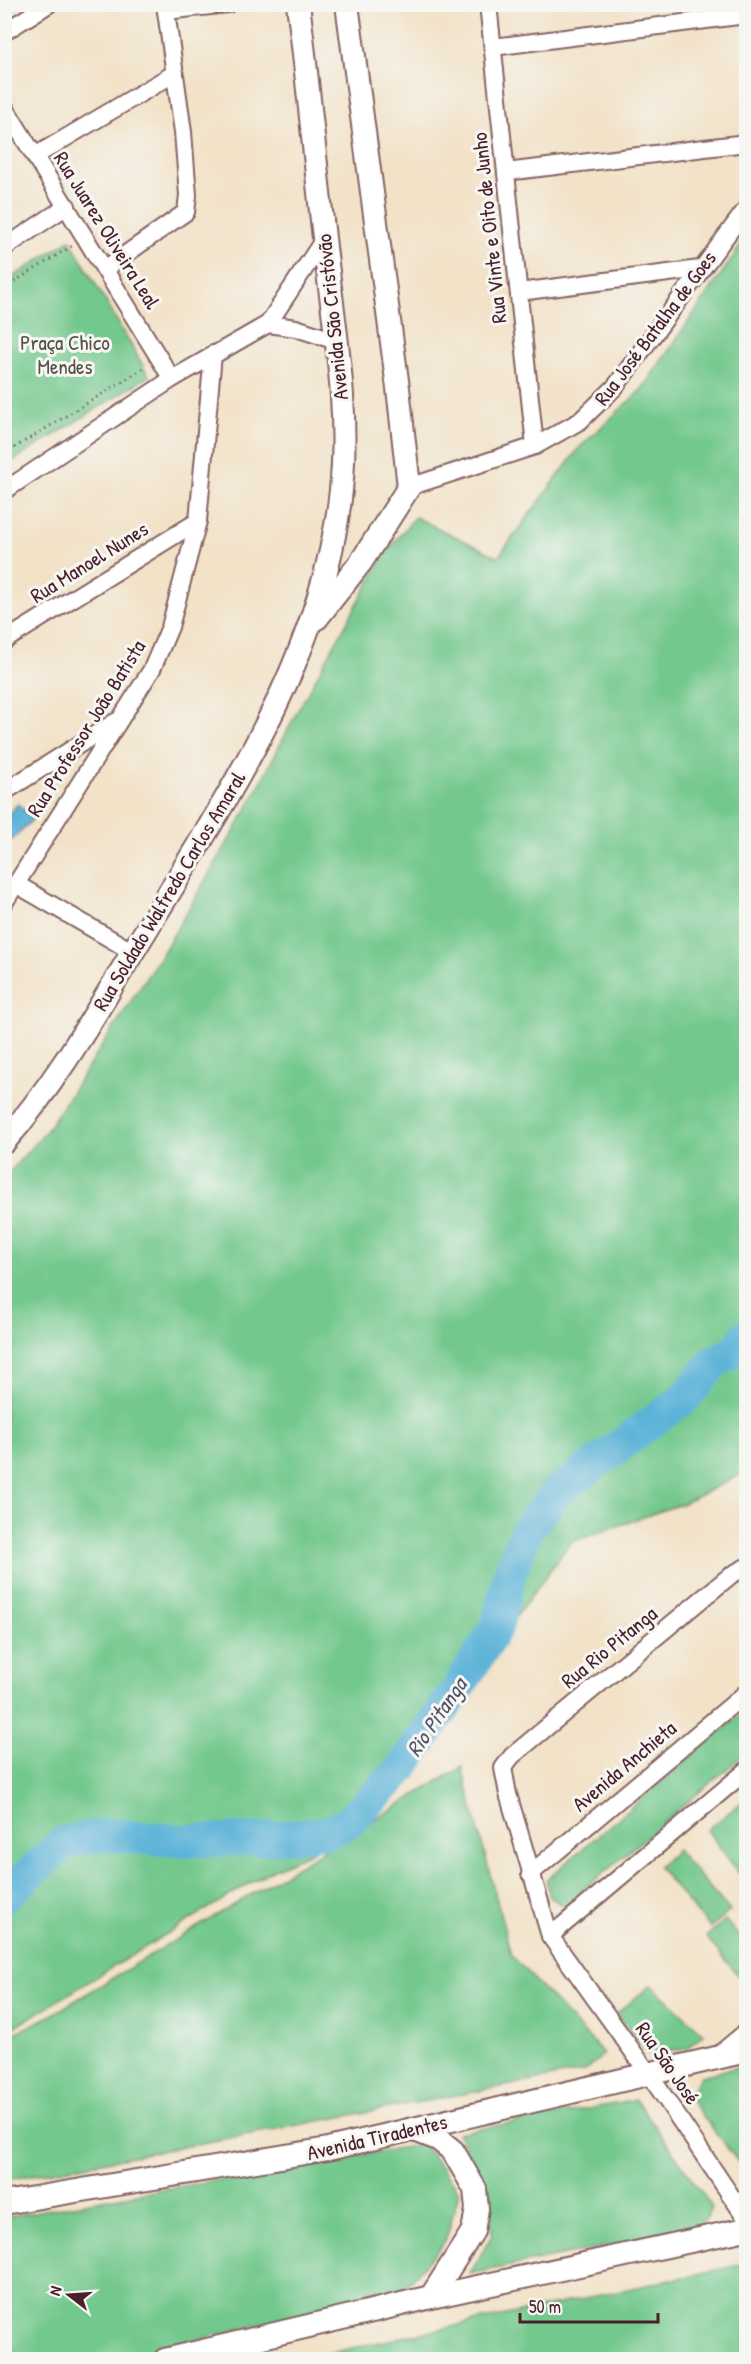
<svg xmlns="http://www.w3.org/2000/svg" width="751" height="2364" font-family="'Patrick Hand',sans-serif">
<style>
.green{fill:#73c88d;stroke:#5e745c;stroke-width:1.5}
.water{fill:#5bb3d8;stroke:#526982;stroke-width:1.5}
.lines{fill:none;stroke-linecap:round;stroke-linejoin:round}
.river{stroke:#5bb3d8;stroke-width:33}
.street-casing{stroke:#856362;stroke-width:20}
.secondary-casing{stroke:#856362;stroke-width:26}
.path{stroke:#856362;stroke-width:3;stroke-dasharray:1.5 4.5;stroke-linecap:butt}
.street{stroke:#fff;stroke-width:16}
.secondary{stroke:#fff;stroke-width:22}
.labels{text-anchor:middle;dominant-baseline:central;stroke-width:6;stroke-linejoin:round;paint-order:stroke}
.street-label{font-size:21px;fill:#4a1f2b;stroke:#f6f6f2}
.park-label{font-size:21px;fill:#565248;stroke:#f6f6f2}
.water-label{font-size:22px;font-style:italic;fill:#505368;stroke:#f6f6f2}
</style>
<rect width="100%" height="100%" fill="#f6f6f2"/>
<filter id="ink" filterUnits="userSpaceOnUse"><feTurbulence type="fractalNoise" baseFrequency=".0167" numOctaves="2"/><feDisplacementMap in="SourceGraphic" scale="12" xChannelSelector="R" yChannelSelector="G"/><feConvolveMatrix kernelMatrix="1 2 1 2 8 2 1 2 1" color-interpolation-filters="sRGB"/></filter>
<filter id="wash" filterUnits="userSpaceOnUse"><feTurbulence type="fractalNoise" baseFrequency=".008" numOctaves="4" result="noise"/><feDisplacementMap in="SourceGraphic" scale="24" xChannelSelector="R" yChannelSelector="G"/><feGaussianBlur stdDeviation="1.35" result="paint"/><feColorMatrix in="noise" values="0 0 0 0 0 0 0 0 0 0 0 0 0 0 0 0 0 1.4 0 .05"/><feComposite in="paint" operator="in"/></filter>
<g filter="url(#wash)">
<rect width="100%" height="100%" fill="#f2e2c8"/>
<g class="green">
<path d="M746,238V1472L684,1503L571,1542L509,1626L440,1736L357,1830L268,1872L5,2033V1177L47,1130L165,949L245,813L297,712L385,554L415,517L498,557L579,448L642,389Z"/>
<path d="M70,240L149,376L5,466V282Z"/>
<path d="M746,1710V1753L564,1906L550,1897L546,1880Z"/>
<path d="M462,1767L511,1955L604,2054L585,2071L5,2180V2038L50,2016Z"/>
<path d="M746,1799V1883L707,1830Z"/>
<path d="M677,1850L730,1911L710,1928L658,1867Z"/>
<path d="M725,1920L746,1945V1985L706,1937Z"/>
<path d="M651,1985L704,2034L686,2049L650,2054L616,2014Z"/>
<path d="M746,2065V2172L688,2097L701,2076Z"/>
<path d="M636,2100L712,2207L699,2228L470,2274L492,2235L488,2189L457,2133Z"/>
<path d="M423,2144L459,2192L446,2240L404,2289L119,2359L5,2360V2217Z"/>
<path d="M744,2264L746,2267V2359H301Z"/>
</g>
<path class="water" d="M18,804L33,819L5,847V817Z"/>
<g class="lines">
<path class="river" d="M4,1897L64,1842L107,1835L185,1841L264,1839L329,1832L348,1823L399,1772L459,1687L497,1626L510,1572L526,1531L558,1491L686,1397L713,1363L737,1350L746,1336"/>
</g>
</g>
<g filter="url(#ink)">
<g class="lines">
<defs>
<g id="street">
<path d="M488,4L535,446"/>
<path d="M166,11L228,4"/>
<path d="M4,32L49,4"/>
<path d="M493,47L746,15"/>
<path d="M4,106L172,379"/>
<path d="M35,156L175,73"/>
<path d="M506,172L746,143"/>
<path d="M4,248L67,206"/>
<path d="M106,268L186,212L188,195L183,132L165,4"/>
<path d="M519,292L700,269"/>
<path d="M268,324L296,328L339,342"/>
<path d="M409,487L535,446L580,421L615,387L746,209"/>
<path d="M4,491L172,379L268,324L324,239"/>
<path d="M4,641L198,521"/>
<path d="M4,792L115,722"/>
<path d="M16,884L133,952"/>
<path d="M4,903L152,669L170,627L198,521L213,354"/>
<path d="M746,1567L731,1575L512,1756L503,1768L508,1794L550,1936L649,2074L746,2218"/>
<path d="M530,1874L746,1693"/>
<path d="M550,1936L746,1771"/>
<path d="M717,2056L746,2032"/>
</g>
<g id="secondary">
<path d="M317,618L361,562L409,487L398,388L347,4"/>
<path d="M4,1142C60,1079 101,1003 145,932C229,794 324,654 341,490C350,405 333,322 324,238C315,160 308,82 298,4"/>
<path d="M412,2129L438,2139L453,2151L475,2189L477,2209L473,2231L431,2297"/>
<path d="M4,2203L328,2149L746,2051"/>
<path d="M165,2360L431,2297L746,2229"/>
</g>
</defs>
<use href="#street" class="street-casing"/>
<use href="#secondary" class="secondary-casing"/>
<g class="path">
<path d="M4,288L72,246"/>
<path d="M4,454L146,367"/>
</g>
<use href="#street" class="street"/>
<use href="#secondary" class="secondary"/>
</g>
</g>
<g class="labels">
<g class="street-label">
<text transform="translate(489 228) rotate(-96)">Rua Vinte e Oito de Junho</text>
<text transform="translate(107 230) rotate(58)">Rua Juarez Oliveira Leal</text>
<text transform="translate(332 317) rotate(-96)">Avenida São Cristóvão</text>
<text transform="translate(655 328) rotate(-53)">Rua José Batalha de Goes</text>
<text transform="translate(89 562) rotate(-32)">Rua Manoel Nunes</text>
<text transform="translate(86 728) rotate(-58)">Rua Professor João Batista</text>
<text transform="translate(169 891) rotate(-59)">Rua Soldado Walfredo Carlos Amaral</text>
<text transform="translate(609 1647) rotate(-39)">Rua Rio Pitanga</text>
<text transform="translate(624 1766) rotate(-40)">Avenida Anchieta</text>
<text transform="translate(668 2063) rotate(55)">Rua São José</text>
<text transform="translate(377 2137) rotate(-13)">Avenida Tiradentes</text>
</g>
<g class="park-label">
<text x="65" y="342">Praça Chico<tspan x="65" dy="24">Mendes</tspan></text>
</g>
<g class="water-label">
<text transform="translate(436 1717) rotate(-56)">Rio Pitanga</text>
</g>
</g>
<rect width="751" height="2364" fill="none" stroke="#f6f6f2" stroke-width="24"/>
<g transform="translate(69 2295) rotate(287)" stroke="#f6f6f2" stroke-width="4.5" paint-order="stroke">
<path d="M0-4.5L10 22L0 15L-10 22Z" fill="#4a1f2b"/>
<text y="-9" font-size="16" font-weight="bold" text-anchor="middle" fill="#4a1f2b">N</text>
</g>
<path d="M520 2313v9h138v-9" fill="none" stroke="#4a1f2b" stroke-width="3"/>
<text x="529" y="2313" font-size="18" fill="#4a1f2b" stroke="#f6f6f2" stroke-width="4.5" paint-order="stroke">50 m</text>
</svg>
